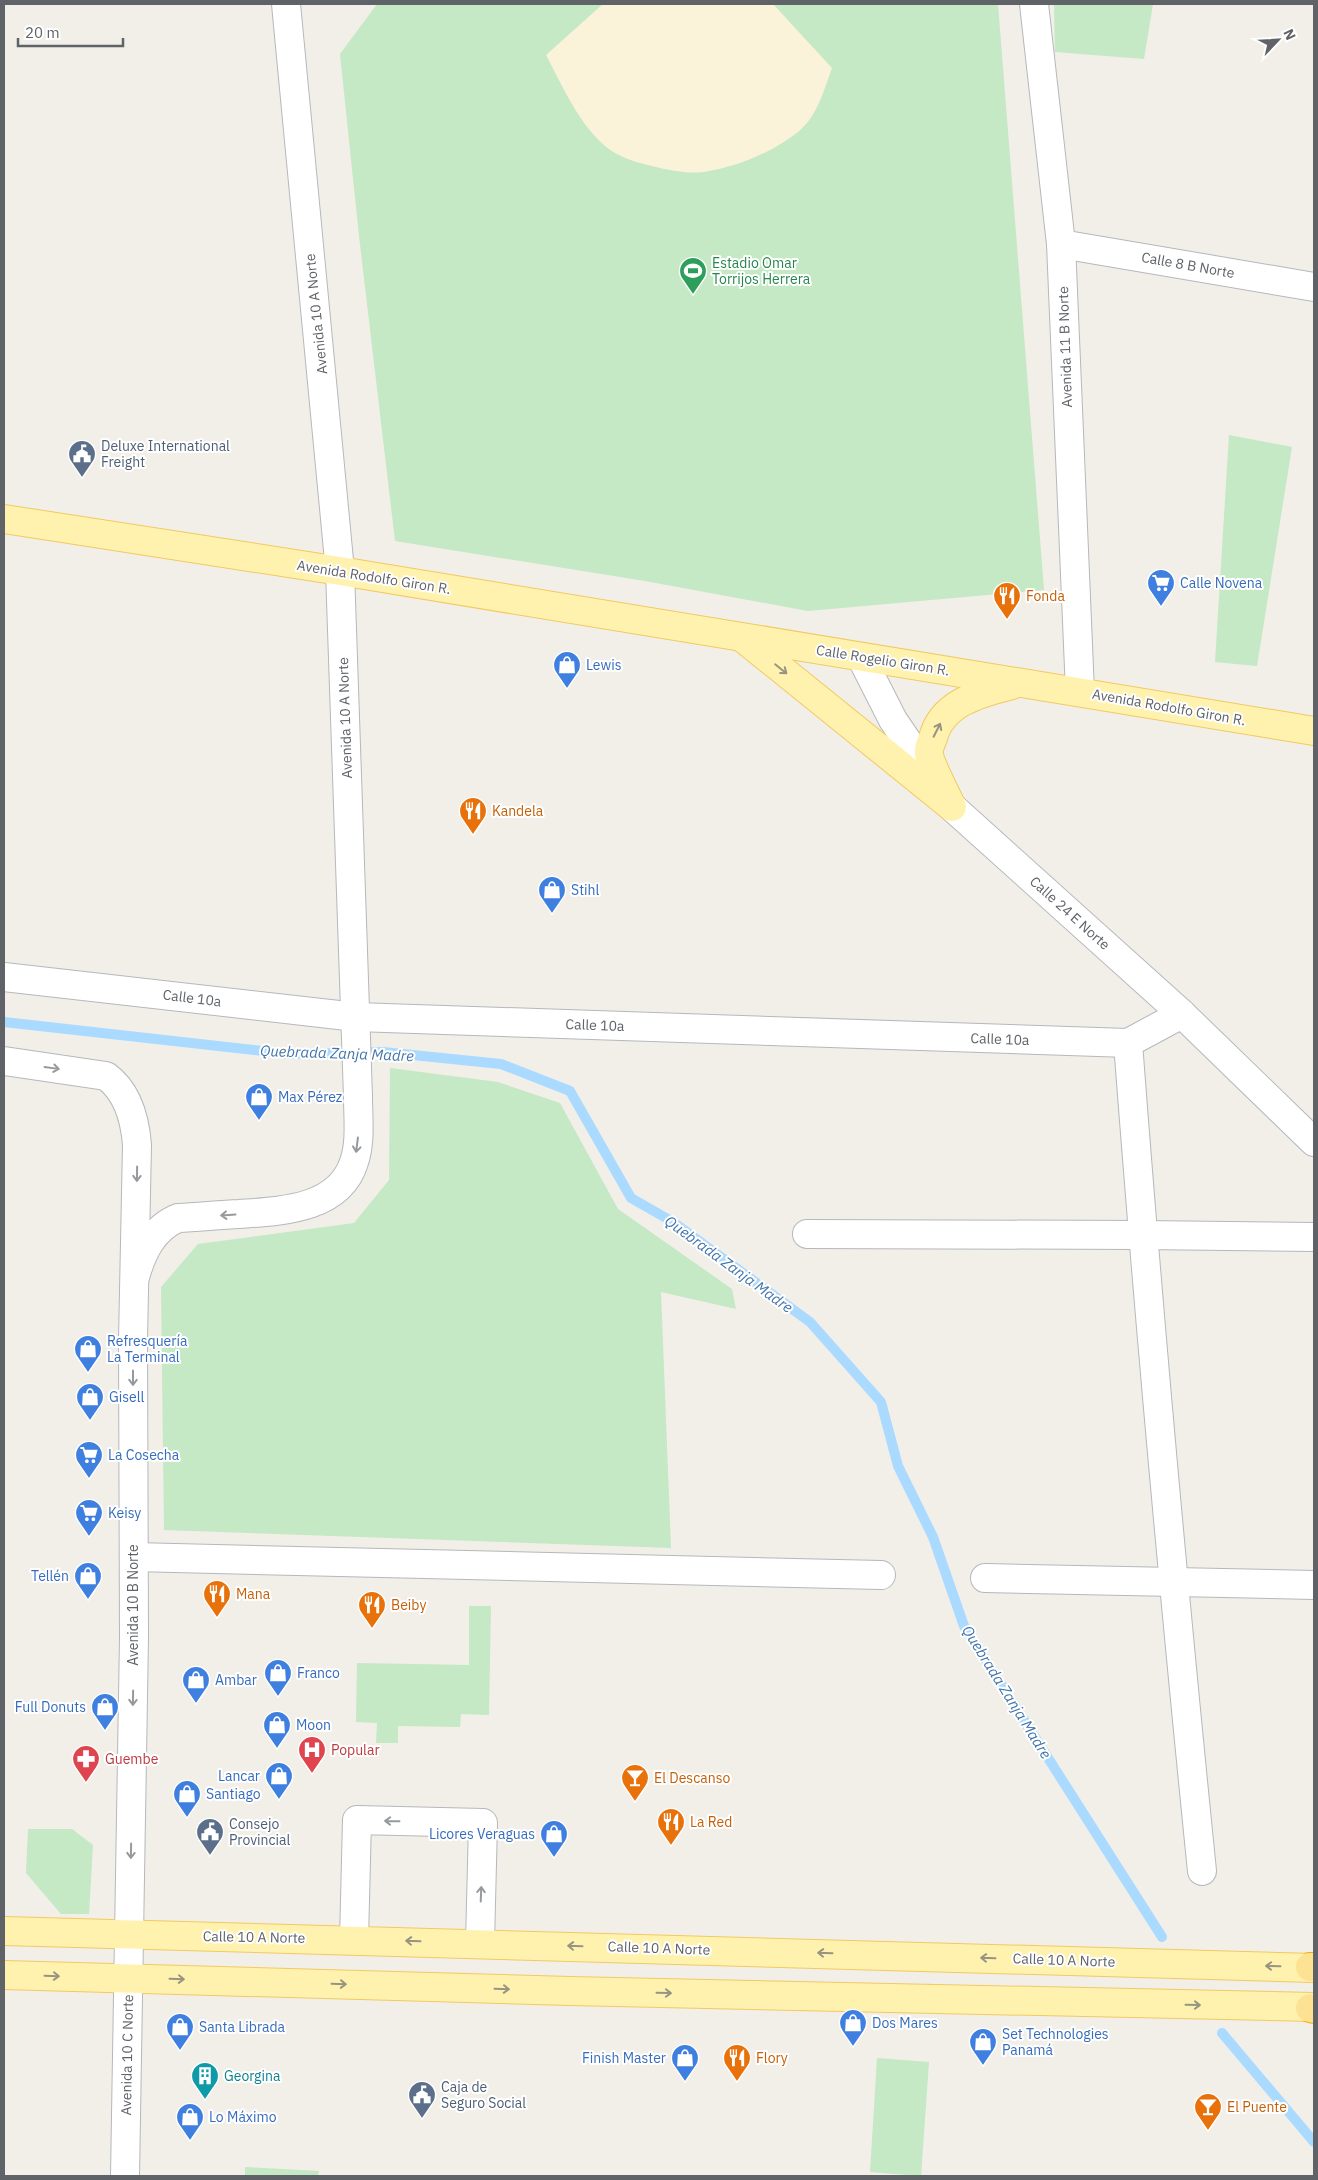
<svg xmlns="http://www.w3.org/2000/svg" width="1318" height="2180" font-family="'IBM Plex Sans',sans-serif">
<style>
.green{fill:#c5e8c5}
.sand{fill:#fbf3d9}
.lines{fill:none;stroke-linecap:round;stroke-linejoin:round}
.stream{stroke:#aadaff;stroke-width:10}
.minor-casing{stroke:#b5b8bc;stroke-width:30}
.major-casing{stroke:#f2c960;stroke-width:30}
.highway-casing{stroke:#f9ab00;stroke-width:30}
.minor{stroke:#fff;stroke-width:28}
.major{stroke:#fff2af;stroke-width:28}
.highway{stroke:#fde293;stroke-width:28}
.oneway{stroke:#979581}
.oneway2{stroke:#979a9d}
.labels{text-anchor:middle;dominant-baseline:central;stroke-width:4;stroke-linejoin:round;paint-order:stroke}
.leisure-label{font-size:14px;fill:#27864d;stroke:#fff;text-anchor:start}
.street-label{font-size:14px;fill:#5f6368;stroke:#fff}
.service-label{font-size:14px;fill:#4e5e75;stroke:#fff;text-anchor:start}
.shop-label{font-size:14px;fill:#366cbe;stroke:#fff;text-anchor:start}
.food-label{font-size:14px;fill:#c56008;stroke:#fff;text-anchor:start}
.health-label{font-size:14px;fill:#be3a42;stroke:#fff;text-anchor:start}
.culture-label{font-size:14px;fill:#0d838f;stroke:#fff;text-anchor:start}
.water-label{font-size:15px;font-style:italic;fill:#4174aa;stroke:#fff}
</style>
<rect width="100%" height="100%" fill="#f1efe8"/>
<g class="green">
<path d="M377,4H998L1044,590L808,611L645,581L395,541L359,236L340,54Z"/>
<path d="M1054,4H1153L1144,59L1055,52Z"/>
<path d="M1229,435L1292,447L1257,666L1215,662Z"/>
<path d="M390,1068L498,1082L560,1103L618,1209L732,1289L736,1309L661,1292L671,1548L164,1530L161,1287L198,1244L354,1223L389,1180Z"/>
<path d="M469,1606H491L489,1715L461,1714L460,1727L398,1726V1743H376L377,1723L356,1722L357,1663L469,1665Z"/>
<path d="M28,1829H72L93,1845L89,1914H61L26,1873Z"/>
<path d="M877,2058L929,2062L921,2176L870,2172Z"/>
<path d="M245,2167L319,2171L318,2176H245Z"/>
</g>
<path class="sand" d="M603,4H773L832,68C824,90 817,117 798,132C773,152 737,167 704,172C687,174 668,170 652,166C638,163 621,158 609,149C580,127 563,87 546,55Z"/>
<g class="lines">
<g class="stream">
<path d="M4,1022L289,1054L383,1052L501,1064L570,1091L631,1198L673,1222L810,1322L881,1402L898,1466L933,1537L964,1626L1162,1937"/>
<path d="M1222,2033L1314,2142"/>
</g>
<defs>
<g id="minor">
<path d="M1034,4L1061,244L1080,692"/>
<path d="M1061,244L1314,287"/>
<path d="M861,657L893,720L952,807L1182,1014L1314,1142"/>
<path d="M4,977L356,1017L1128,1043L1182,1014"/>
<path d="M1128,1043C1149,1320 1174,1595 1202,1871"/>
<path d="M4,1061L106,1076C128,1092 135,1119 137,1145L133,1340L134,1637L125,2176"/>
<path d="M807,1234L1142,1235L1314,1237"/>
<path d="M135,1277C142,1253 153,1228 178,1218C198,1217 219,1215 239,1214C280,1211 339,1210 354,1162C361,1142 358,1118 358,1097L340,571L286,4"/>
<path d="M134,1557L881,1575"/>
<path d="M985,1578L1314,1585"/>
<path d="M354,1940L357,1820L483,1823L480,1943"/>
</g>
<g id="major">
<path d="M4,519L340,571L1314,731"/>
<path d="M744,639L952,807"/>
<path d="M950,803C946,794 929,762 929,753C928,749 931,743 933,738C942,702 981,693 1012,685"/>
<path d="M4,1931L1314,1968"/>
<path d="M4,1975L570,1991L1314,2007"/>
</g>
<g id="highway">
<path d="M1310,1967H1314"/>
<path d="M1310,2008L1314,2009"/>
</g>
</defs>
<use href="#minor" class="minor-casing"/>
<use href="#major" class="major-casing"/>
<use href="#highway" class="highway-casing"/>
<use href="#minor" class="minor"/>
<use href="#major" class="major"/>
<use href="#highway" class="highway"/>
</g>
<defs><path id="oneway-shaft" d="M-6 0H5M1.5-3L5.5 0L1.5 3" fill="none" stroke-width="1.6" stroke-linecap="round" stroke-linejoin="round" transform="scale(1.25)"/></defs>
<g class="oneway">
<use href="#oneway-shaft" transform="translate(781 669) rotate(39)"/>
<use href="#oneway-shaft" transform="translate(937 730) rotate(-63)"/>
<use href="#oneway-shaft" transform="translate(413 1941) rotate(-178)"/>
<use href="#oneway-shaft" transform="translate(575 1946) rotate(-178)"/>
<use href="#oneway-shaft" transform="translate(825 1953) rotate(-178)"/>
<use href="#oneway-shaft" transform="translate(988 1958) rotate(-178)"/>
<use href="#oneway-shaft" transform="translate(1273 1966) rotate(-179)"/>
<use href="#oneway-shaft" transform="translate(52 1976) rotate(2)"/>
<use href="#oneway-shaft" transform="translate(177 1979) rotate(2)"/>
<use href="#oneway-shaft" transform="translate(339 1984) rotate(2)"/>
<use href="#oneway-shaft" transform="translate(502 1989) rotate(2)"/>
<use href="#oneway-shaft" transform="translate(664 1993) rotate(1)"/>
<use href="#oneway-shaft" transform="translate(1193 2005) rotate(1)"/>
</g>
<g class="oneway2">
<use href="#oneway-shaft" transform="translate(52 1068) rotate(8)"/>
<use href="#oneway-shaft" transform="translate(357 1145) rotate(97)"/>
<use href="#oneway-shaft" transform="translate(137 1174) rotate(91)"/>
<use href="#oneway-shaft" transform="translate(228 1215) rotate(176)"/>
<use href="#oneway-shaft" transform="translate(133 1378) rotate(90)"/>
<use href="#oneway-shaft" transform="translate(133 1698) rotate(91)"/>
<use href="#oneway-shaft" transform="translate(392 1821) rotate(-179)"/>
<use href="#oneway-shaft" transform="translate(131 1851) rotate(91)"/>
<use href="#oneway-shaft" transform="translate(481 1894) rotate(-88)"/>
</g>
<defs>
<symbol id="stadium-pin" viewBox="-11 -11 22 30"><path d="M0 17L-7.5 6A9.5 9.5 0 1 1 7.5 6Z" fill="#2e9e5b" stroke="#fff"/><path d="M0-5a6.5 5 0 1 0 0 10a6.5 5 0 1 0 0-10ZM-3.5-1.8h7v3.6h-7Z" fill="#fff"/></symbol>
<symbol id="civic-pin" viewBox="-11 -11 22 30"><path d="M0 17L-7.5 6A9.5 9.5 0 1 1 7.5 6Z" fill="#5c6f8a" stroke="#fff"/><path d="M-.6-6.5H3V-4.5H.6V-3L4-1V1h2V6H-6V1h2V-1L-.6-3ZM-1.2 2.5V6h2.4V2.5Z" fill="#fff"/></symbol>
<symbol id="supermarket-pin" viewBox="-11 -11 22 30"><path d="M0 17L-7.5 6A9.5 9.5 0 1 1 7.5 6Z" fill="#3f7fe0" stroke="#fff"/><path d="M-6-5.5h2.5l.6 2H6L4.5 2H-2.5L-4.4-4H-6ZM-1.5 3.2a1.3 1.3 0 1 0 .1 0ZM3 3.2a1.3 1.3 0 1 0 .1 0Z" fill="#fff"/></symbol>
<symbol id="restaurant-pin" viewBox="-11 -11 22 30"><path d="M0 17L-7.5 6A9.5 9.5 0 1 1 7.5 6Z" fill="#e8710a" stroke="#fff"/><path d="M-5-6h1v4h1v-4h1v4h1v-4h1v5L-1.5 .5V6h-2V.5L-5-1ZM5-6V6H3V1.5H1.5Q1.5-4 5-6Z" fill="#fff"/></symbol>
<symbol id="shop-pin" viewBox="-11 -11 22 30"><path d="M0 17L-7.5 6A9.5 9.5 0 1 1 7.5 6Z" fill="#3f7fe0" stroke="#fff"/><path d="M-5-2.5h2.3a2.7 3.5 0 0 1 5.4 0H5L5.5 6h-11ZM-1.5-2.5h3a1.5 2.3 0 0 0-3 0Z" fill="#fff"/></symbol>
<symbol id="hospital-pin" viewBox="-11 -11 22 30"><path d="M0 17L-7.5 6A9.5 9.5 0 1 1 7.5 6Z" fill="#e0444e" stroke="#fff"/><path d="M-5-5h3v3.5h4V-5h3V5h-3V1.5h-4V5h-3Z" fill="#fff"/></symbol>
<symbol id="pharmacy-pin" viewBox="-11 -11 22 30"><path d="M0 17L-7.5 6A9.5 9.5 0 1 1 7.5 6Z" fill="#e0444e" stroke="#fff"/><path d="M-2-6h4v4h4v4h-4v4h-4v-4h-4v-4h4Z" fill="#fff"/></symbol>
<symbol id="bar-pin" viewBox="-11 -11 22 30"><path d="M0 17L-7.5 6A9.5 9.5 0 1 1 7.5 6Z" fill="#e8710a" stroke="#fff"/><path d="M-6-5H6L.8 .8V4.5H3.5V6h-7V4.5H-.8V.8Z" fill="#fff"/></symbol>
<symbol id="building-pin" viewBox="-11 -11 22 30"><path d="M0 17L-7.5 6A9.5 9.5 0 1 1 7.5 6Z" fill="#0f9aa8" stroke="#fff"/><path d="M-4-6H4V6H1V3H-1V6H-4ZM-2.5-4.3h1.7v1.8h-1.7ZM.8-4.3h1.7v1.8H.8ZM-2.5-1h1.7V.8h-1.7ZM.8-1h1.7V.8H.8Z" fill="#fff"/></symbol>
</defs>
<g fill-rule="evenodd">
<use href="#stadium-pin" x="677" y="255" width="32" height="43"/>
<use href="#civic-pin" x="66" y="438" width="32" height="43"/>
<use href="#supermarket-pin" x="1145" y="567" width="32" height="43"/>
<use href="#restaurant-pin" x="991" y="580" width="32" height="43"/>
<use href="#shop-pin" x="551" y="649" width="32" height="43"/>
<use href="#restaurant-pin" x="457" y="795" width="32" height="43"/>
<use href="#shop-pin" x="536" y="874" width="32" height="43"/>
<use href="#shop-pin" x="243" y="1081" width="32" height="43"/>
<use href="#shop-pin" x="72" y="1333" width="32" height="43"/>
<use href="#shop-pin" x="74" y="1381" width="32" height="43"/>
<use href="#supermarket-pin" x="73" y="1439" width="32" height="43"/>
<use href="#supermarket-pin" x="73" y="1497" width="32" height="43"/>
<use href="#shop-pin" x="72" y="1560" width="32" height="43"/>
<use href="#restaurant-pin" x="201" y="1578" width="32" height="43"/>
<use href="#restaurant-pin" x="356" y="1589" width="32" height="43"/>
<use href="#shop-pin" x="262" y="1657" width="32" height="43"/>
<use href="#shop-pin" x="180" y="1664" width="32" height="43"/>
<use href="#shop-pin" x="89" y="1691" width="32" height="43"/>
<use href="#shop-pin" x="261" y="1709" width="32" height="43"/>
<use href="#hospital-pin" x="296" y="1734" width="32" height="43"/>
<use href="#pharmacy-pin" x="70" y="1743" width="32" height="43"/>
<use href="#shop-pin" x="263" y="1760" width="32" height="43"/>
<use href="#bar-pin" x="619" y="1762" width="32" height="43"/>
<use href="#shop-pin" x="171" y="1778" width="32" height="43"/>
<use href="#restaurant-pin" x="655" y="1806" width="32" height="43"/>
<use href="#civic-pin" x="194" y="1816" width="32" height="43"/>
<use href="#shop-pin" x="538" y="1818" width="32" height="43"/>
<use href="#shop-pin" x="837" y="2007" width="32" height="43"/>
<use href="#shop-pin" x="164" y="2011" width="32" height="43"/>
<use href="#shop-pin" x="967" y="2026" width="32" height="43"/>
<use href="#shop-pin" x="669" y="2042" width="32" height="43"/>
<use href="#restaurant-pin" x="721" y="2042" width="32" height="43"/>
<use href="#building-pin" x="189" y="2060" width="32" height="43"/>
<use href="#civic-pin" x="406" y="2079" width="32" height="43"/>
<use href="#bar-pin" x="1192" y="2091" width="32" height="43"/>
<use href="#shop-pin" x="174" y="2101" width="32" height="43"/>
</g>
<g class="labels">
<g class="leisure-label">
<text x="712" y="263">Estadio Omar<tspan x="712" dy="16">Torrijos Herrera</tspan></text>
</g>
<g class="street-label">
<text transform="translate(1188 265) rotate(10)">Calle 8 B Norte</text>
<text transform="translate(316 314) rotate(-96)">Avenida 10 A Norte</text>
<text transform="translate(1065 347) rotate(-92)">Avenida 11 B Norte</text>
<text transform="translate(374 577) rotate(9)">Avenida Rodolfo Giron R.</text>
<text transform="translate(883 660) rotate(9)">Calle Rogelio Giron R.</text>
<text transform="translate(1169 707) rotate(10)">Avenida Rodolfo Giron R.</text>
<text transform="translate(345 718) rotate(-92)">Avenida 10 A Norte</text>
<text transform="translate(1070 913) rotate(42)">Calle 24 E Norte</text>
<text transform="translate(192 998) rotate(7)">Calle 10a</text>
<text transform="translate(595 1025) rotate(2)">Calle 10a</text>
<text transform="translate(1000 1039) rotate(2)">Calle 10a</text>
<text transform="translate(133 1605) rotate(-90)">Avenida 10 B Norte</text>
<text transform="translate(254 1937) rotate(1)">Calle 10 A Norte</text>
<text transform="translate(659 1948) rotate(2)">Calle 10 A Norte</text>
<text transform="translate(1064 1960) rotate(2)">Calle 10 A Norte</text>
<text transform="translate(127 2055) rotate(-89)">Avenida 10 C Norte</text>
</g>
<g class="service-label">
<text x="101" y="446">Deluxe International<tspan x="101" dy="16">Freight</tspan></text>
<text x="229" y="1824">Consejo<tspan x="229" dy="16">Provincial</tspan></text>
<text x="441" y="2087">Caja de<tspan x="441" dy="16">Seguro Social</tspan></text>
</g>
<g class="shop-label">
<text x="1180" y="583">Calle Novena</text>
<text x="586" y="665">Lewis</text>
<text x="571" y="890">Stihl</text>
<text x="278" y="1097">Max Pérez</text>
<text x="107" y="1341">Refresquería<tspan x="107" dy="16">La Terminal</tspan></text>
<text x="109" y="1397">Gisell</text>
<text x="108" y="1455">La Cosecha</text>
<text x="108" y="1513">Keisy</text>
<text x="69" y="1576" text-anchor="end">Tellén</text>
<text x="297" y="1673">Franco</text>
<text x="215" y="1680">Ambar</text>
<text x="86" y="1707" text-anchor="end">Full Donuts</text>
<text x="296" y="1725">Moon</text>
<text x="260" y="1776" text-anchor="end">Lancar</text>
<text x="206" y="1794">Santiago</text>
<text x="535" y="1834" text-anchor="end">Licores Veraguas</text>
<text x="872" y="2023">Dos Mares</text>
<text x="199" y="2027">Santa Librada</text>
<text x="1002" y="2034">Set Technologies<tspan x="1002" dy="16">Panamá</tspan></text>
<text x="666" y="2058" text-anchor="end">Finish Master</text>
<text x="209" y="2117">Lo Máximo</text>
</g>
<g class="food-label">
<text x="1026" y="596">Fonda</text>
<text x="492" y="811">Kandela</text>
<text x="236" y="1594">Mana</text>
<text x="391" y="1605">Beiby</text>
<text x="654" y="1778">El Descanso</text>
<text x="690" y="1822">La Red</text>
<text x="756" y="2058">Flory</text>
<text x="1227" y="2107">El Puente</text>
</g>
<g class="health-label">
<text x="331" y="1750">Popular</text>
<text x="105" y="1759">Guembe</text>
</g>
<g class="culture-label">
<text x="224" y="2076">Georgina</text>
</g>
<g class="water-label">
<text transform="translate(337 1053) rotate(2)">Quebrada Zanja Madre</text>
<text transform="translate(729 1264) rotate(36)">Quebrada Zanja Madre</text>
<text transform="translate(1007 1692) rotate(58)">Quebrada Zanja Madre</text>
</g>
</g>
<rect width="1318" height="2180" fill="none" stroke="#5f6368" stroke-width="10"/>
<g transform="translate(1278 40) rotate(65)" stroke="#ffffff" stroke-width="4" paint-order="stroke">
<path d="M0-4L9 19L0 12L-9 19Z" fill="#5f6368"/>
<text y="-8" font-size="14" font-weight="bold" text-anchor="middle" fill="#5f6368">N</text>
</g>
<path d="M18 38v8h105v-8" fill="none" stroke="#5f6368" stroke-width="2.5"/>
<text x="25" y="38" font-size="15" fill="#5f6368" stroke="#ffffff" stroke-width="4" paint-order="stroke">20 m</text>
</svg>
